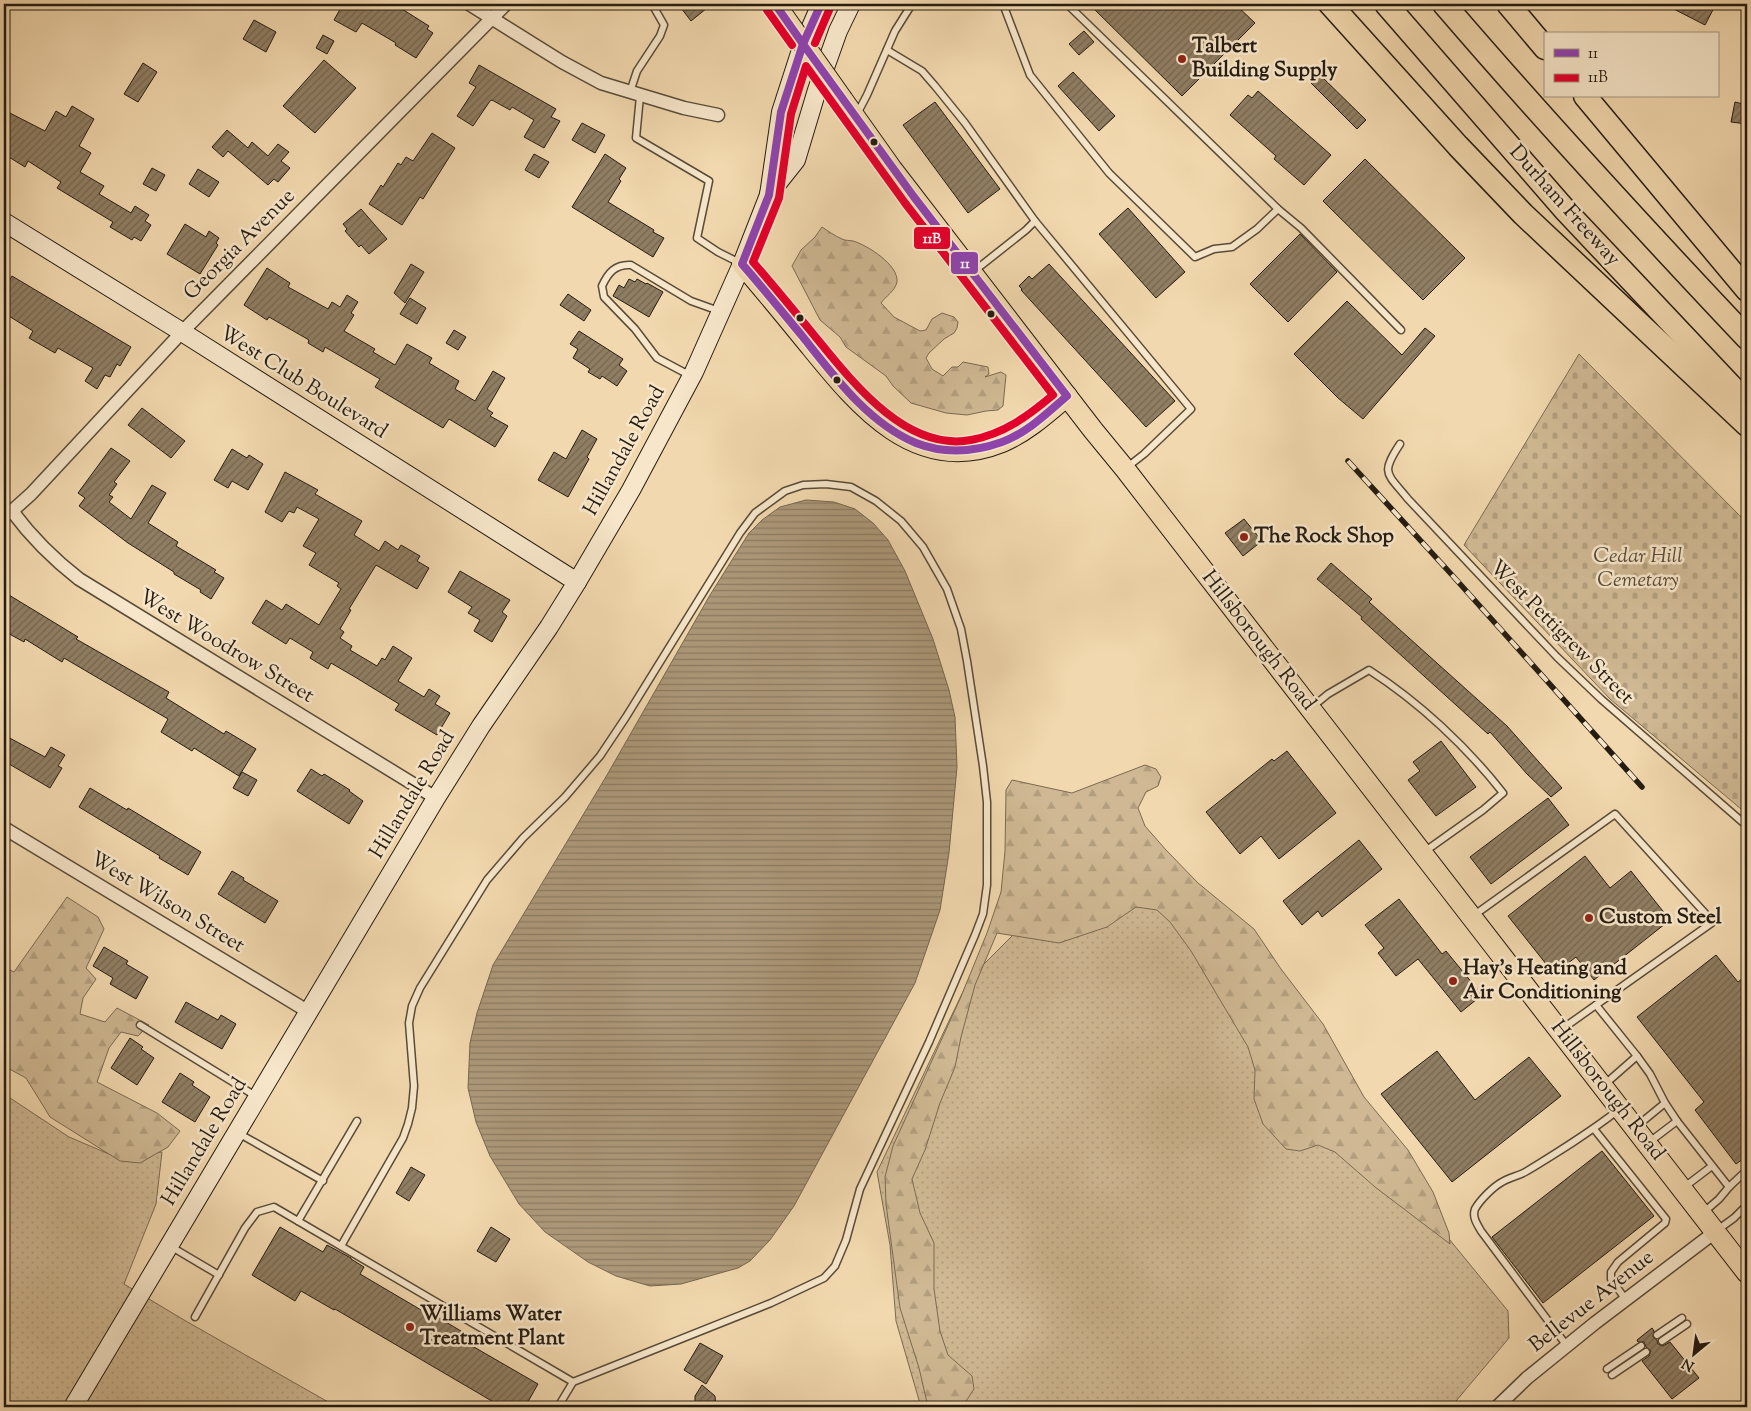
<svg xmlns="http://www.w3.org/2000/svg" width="1751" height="1411" font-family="'Sorts Mill Goudy',serif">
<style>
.grass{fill:url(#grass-dots);stroke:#7a6a52}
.forest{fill:url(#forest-firs);stroke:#7a6a52}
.cemetery{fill:url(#cemetery-stones);stroke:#7a6a52}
.water{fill:url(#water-rules);stroke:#76664f}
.building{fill:url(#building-hatch);stroke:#251c11}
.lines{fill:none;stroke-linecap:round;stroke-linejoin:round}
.lane-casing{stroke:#584b38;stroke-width:9}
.street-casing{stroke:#584b38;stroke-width:15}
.secondary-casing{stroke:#251c11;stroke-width:20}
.primary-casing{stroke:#251c11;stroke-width:22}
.highway-casing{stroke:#251c11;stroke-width:25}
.lane{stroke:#f7e6ca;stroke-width:6}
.street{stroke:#f7e6ca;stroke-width:12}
.secondary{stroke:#f7e6ca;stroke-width:18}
.primary{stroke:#f2d8ae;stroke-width:20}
.highway{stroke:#f2d8ae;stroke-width:22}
.rail-casing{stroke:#251c11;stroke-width:5.5}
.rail{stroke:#f7e6ca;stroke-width:4;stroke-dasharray:11;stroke-linecap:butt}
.primary-bridge-casing{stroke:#251c11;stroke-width:22;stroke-linecap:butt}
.primary-bridge{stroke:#f2d8ae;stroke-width:20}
.bus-1-casing{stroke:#f7e6ca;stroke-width:11}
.bus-2-casing{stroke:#f7e6ca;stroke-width:11}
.bus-1{stroke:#8e44ad;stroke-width:8}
.bus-2{stroke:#e4002b;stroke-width:8}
.poi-dot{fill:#8f2418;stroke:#f7e6ca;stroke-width:2}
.bus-dot{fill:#251c11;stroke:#f7e6ca;stroke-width:2}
.labels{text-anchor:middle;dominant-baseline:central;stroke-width:5;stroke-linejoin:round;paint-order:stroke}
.poi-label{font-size:21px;font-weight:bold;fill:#251c11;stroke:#f7e6ca;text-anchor:start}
.street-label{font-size:21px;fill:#251c11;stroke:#f7e6ca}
.park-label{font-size:21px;font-style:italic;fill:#584b38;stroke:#f7e6ca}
.line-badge{stroke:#f7e6ca;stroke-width:2}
.badge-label{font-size:14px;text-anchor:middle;font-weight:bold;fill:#fff}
</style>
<defs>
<pattern id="grass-dots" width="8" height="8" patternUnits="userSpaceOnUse" patternTransform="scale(1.25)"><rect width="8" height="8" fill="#cfb893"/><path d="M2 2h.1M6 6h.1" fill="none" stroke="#b29e7e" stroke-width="1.8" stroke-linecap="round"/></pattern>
<pattern id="forest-firs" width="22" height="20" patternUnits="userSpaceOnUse" patternTransform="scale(1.25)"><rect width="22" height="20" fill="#cfb893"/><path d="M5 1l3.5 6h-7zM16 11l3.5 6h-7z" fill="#b29e7e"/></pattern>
<pattern id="cemetery-stones" width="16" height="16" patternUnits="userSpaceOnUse" patternTransform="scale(1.25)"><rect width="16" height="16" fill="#cfb893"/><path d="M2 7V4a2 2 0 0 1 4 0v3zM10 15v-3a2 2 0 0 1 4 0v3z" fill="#b29e7e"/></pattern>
<pattern id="water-rules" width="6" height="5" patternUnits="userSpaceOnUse" patternTransform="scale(1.25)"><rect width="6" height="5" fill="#ac9879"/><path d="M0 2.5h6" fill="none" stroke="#8c7b62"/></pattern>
<pattern id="building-hatch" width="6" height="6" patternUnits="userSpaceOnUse" patternTransform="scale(1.25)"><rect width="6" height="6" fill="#907e63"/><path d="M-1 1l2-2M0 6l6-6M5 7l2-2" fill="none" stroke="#756650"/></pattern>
</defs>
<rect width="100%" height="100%" fill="#f2d8ae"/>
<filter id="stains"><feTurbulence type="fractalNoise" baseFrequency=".004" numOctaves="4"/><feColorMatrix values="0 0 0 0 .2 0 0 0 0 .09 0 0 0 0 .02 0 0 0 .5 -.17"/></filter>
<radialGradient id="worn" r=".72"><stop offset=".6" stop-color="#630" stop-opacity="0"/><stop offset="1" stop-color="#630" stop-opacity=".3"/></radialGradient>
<g class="grass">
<path d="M1164,891L1508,1311L1509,1338L1451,1407H921L896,1321L890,1245L877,1172L969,979L1029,919Z"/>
<path d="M4,1094L69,1137L116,1157L162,1152L156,1204L124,1284L184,1320L337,1407H4Z"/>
</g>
<g class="forest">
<path d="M822,227C828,231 835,236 842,239C846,241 849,240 853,241C867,245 899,265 897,282C895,291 886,296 881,303L894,317L920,331L926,330L932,319L942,313L954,317L958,322L957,328L954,333L944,339L929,353L926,358L932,369L943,376L952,367H958L963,362L988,367L989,374L985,377L1001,372L1006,375L1003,406L998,410L986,411L967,415L946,413L911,403L893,386L886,376L846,347L840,337L820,320L792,266L801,250L815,237Z"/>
<path d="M1145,765L1156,769L1161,777L1158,786L1146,792L1138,808L1145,826L1166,850L1198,883L1254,929L1281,969L1323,1024L1364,1097L1408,1150L1433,1192L1449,1233L1450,1244L1375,1187L1335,1152L1318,1145L1300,1151L1286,1149L1263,1124L1254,1099L1255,1070L1248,1047L1191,951L1170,922L1157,910L1136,907L1107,927L1059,943L997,933L975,985L961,1037L955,1067L940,1103L925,1150L912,1179L920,1213L934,1243V1289L940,1331L948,1355L972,1376L974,1389L962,1407H928L919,1368L900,1308L886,1204L885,1177L893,1146L960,999L987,933L1001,892L1005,851L1006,790L1012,780L1072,793Z"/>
<path d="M67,897L98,917L104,929L86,968L96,979L83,998L80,1014L105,1022L117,1008L149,1025L138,1036L121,1032L109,1048L97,1082L157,1113L180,1131L168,1147L140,1163L120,1161L50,1117L26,1078L4,1066V967L14,972Z"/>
</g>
<path class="cemetery" d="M1579,354L1747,523V814L1610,699L1464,545Z"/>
<path class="water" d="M806,500L834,502L855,509L873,523L888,540L905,571L933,639L949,690L955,717L957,767L949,853L940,910L915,983L794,1206L770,1240L750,1261L738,1268L681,1284L650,1286L616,1276L588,1262L545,1232L519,1204L490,1156L476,1122L468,1088L470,1043L477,1013L493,965L607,775L710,595L749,533L762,520L780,507Z"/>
<g class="building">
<path d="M343,4H394L429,26L427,29L433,33L416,58L395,45L396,43L362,23L356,32L334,20Z"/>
<path d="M678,4H712L691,21Z"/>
<path d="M1089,4H1235L1255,23L1182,96Z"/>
<path d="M1664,4H1716L1705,25Z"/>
<path d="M254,20L276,32L266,52L243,39Z"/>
<path d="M1084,31L1094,42L1079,55L1069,44Z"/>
<path d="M323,35L334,41L327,54L316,48Z"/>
<path d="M324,60L356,88L315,133L283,106Z"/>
<path d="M143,63L157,72L138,102L124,94Z"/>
<path d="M479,65L556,109L551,117L560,121L544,148L524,137L534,120L512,107L510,110L492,100L490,101L473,126L457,116L476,87L469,83Z"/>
<path d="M1073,72L1115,116L1099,131L1058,86Z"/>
<path d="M1318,73L1366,120L1357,129L1309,81Z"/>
<path d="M1258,91L1331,155L1304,185L1274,159L1276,156L1230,115L1248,95L1252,98Z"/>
<path d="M935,102L1000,189L968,213L903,125Z"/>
<path d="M1735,102L1747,105V124L1731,122Z"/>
<path d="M72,106L94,119L79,146L91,153L80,172L104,186L99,194L131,213L135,206L149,215L145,221L151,225L141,241L134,237L132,240L110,227L113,222L57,188L61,182L28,161L25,167L4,154V110L45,131L56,111L66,117Z"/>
<path d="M582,123L605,135L595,153L572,140Z"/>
<path d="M227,130L248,148L252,142L268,156L278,144L289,152L281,161L290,168L278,182L274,179L268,185L228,151L223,157L212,147Z"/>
<path d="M432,133L455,148L423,199L420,197L402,225L369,204L381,185L383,187L398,163L401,165L406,157L413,161Z"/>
<path d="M534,154L549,162L539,178L525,170Z"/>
<path d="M605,154L626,168L619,179L621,181L608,202L654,230L653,232L664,238L653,257L572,207Z"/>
<path d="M1365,159L1465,258L1423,300L1323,201Z"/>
<path d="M152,168L165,175L156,191L143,184Z"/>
<path d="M198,169L219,182L209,197L189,184Z"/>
<path d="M1128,208L1185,272L1156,298L1099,234Z"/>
<path d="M361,209L387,239L369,254L361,245L359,247L345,231L347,229L343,224Z"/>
<path d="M185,224L206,237L209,231L219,238L216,243L218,245L200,274L167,254Z"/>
<path d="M1300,234L1337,272L1288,322L1250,284Z"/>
<path d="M411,264L424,272L405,303L394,293Z"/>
<path d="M1049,264L1175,401L1146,427L1021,290L1022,289L1019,286L1029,276L1032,279Z"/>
<path d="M267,268L290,283L288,287L328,309L332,302L340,307L347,295L358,302L351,313L354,315L344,331L375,349L373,352L395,365L407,344L432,358L429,363L459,381L455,389L475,401L493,371L505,378L487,409L493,413L490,416L508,426L495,447L449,419L443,428L375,387L380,379L325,347L323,352L308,343L309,340L269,317L267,320L244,305Z"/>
<path d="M12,276L131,347L120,366L117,364L110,377L105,375L97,389L85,381L93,368L58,348L55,353L29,338L33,331L4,313V289Z"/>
<path d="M629,279L635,282L637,279L646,284L647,283L663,292L649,317L613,296L619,285L624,288Z"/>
<path d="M568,294L591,310L584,321L560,305Z"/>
<path d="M410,298L426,308L417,324L400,314Z"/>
<path d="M1347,301L1402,355L1425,328L1435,336L1363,419L1338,398L1294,354Z"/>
<path d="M454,330L466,337L458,350L446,343Z"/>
<path d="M579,331L623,359L619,365L627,371L617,386L602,376L600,379L588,372L590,369L573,358L578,349L570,344Z"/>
<path d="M142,408L185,441L171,458L128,425Z"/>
<path d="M582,430L597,439L587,457L589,459L568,497L538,480L554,452L566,459Z"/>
<path d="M111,448L130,461L114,482L117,484L109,495L113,497L109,502L131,519L152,485L166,493L148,523L178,542L176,546L216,570L214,572L224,578L211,599L200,592L201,590L174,574V572L128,543L79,506L85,498L78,493Z"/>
<path d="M232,449L247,458L249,455L263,464L248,490L232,481L228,488L214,480Z"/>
<path d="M285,472L318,490L315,494L362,521L354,535L379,551L385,541L398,550L401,545L420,556L417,561L429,568L417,589L376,565L349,609L351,610L340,629L344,632L340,638L352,646L350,650L377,666L382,658L385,660L393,646L412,658L398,681L424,697L429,689L440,696L435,704L450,713L437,735L395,710L399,704L355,677L331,663L328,669L310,658L313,652L290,638L286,644L252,623L266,600L282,610L286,604L319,625L341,589L337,586L339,583L309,565L316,553L303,546L319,519L297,507L294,513L289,511L282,522L265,512Z"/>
<path d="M1244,519L1262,541L1243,556L1225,533Z"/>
<path d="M1331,563L1372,599L1369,602L1507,726L1562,788L1551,797L1527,774L1490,732L1488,734L1361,619L1362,617L1317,579Z"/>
<path d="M460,571L510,600L502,612L507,616L492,642L474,631L480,620L468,613L472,607L448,592Z"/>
<path d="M4,592L78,637L76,639L169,692L166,698L224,734L226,731L256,749L239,776L194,748L192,751L161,732L168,719L64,658L62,662L25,639L24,642L4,631Z"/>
<path d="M4,735L45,757L51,747L65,755L58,766L62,768L50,788L4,761Z"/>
<path d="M1441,741L1476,787L1436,816L1408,780L1420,771L1413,762Z"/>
<path d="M1287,751L1336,813L1279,859L1261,836L1240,854L1206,812L1272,759L1274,761Z"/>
<path d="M311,769L322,776L324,774L350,790L349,791L363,801L349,824L297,791Z"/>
<path d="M242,772L257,780L248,796L233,788Z"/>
<path d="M90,788L127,810L128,808L201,852L188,875L159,858L160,856L79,807Z"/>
<path d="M1548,798L1569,825L1491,884L1470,857Z"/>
<path d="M1359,840L1382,869L1322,917L1318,911L1302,925L1283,901Z"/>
<path d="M1585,856L1610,888L1631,871L1670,920L1594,980L1576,957L1554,974L1508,916Z"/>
<path d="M232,871L244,878L243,880L278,901L265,923L218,894Z"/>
<path d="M1399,899L1442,954L1446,951L1482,995L1461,1012L1418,959L1396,976L1378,953L1384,948L1365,925Z"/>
<path d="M104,947L128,961L126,964L148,977L136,999L110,984L113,978L93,966Z"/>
<path d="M1716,955L1738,982L1747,975V1156L1736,1164L1695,1110L1704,1102L1637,1017Z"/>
<path d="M186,1002L218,1020L221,1015L236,1024L222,1049L175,1022Z"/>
<path d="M130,1038L143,1047L141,1049L154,1058L137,1085L111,1068Z"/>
<path d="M1437,1051L1475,1100L1529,1057L1561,1096L1452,1182L1381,1094Z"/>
<path d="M180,1073L194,1082L192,1085L210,1097L195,1122L162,1102Z"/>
<path d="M1602,1151L1654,1216L1543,1303L1492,1237Z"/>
<path d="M411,1167L425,1175L409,1201L396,1193Z"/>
<path d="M280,1227L323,1252L327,1245L351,1258V1259L364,1267L360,1274L433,1317L434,1315L471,1337L467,1343L538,1384L525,1407H502L335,1309L334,1310L301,1291L295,1301L252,1275Z"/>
<path d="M491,1227L510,1239L496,1262L477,1251Z"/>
<path d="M1652,1328L1654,1331L1653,1337L1657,1340L1658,1344L1663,1346L1670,1342L1699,1378L1672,1399L1642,1361L1649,1356L1651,1351L1646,1347L1644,1342H1638L1637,1340Z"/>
<path d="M700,1343L723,1356L706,1384L684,1370Z"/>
<path d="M702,1385L715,1396L716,1407H695V1396Z"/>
</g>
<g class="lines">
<defs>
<g id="lane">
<path d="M1003,4L1030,75L1109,173L1195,257L1214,249L1232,247L1257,229L1278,209"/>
<path d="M1067,4L1278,209L1301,228L1401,330"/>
<path d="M887,50L922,71L935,86L965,123L1035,221L1191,409L1144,454L1126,468"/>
<path d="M630,92L637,71L660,36L664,25L652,4"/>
<path d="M640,96L636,138L709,181L697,238L718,252L740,263"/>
<path d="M857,114L867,95L895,31L912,4"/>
<path d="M973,272L1026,230L1035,221"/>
<path d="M691,376L657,358L635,329L604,297L602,286C608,273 615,264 631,265L691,301L719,311"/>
<path d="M1400,444C1380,474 1387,473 1408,499L1557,657L1601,699L1747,826"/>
<path d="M1311,708L1328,694L1369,670C1419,702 1467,747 1503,793L1483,810L1424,852"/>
<path d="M1473,916L1615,814L1713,922L1562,1029"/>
<path d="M1596,1005L1637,1056L1650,1074L1665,1103L1677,1121L1729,1187L1719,1199L1704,1212"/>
<path d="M140,1025L257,1097"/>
<path d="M1604,1085L1637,1056"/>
<path d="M1637,1126L1665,1103"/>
<path d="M1594,1129L1666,1219L1665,1223L1618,1262L1611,1272V1279L1626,1300"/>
<path d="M238,1133L323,1181"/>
<path d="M1648,1143L1677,1121"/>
<path d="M1729,1187L1747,1170"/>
<path d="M1683,1188L1712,1166"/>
<path d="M298,1221L357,1121"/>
<path d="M1716,1231L1734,1218L1747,1205"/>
<path d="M170,1246L219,1275"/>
<path d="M341,1246L403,1138L408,1124L412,1108L414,1086L409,1023L412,1006L420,988L487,880L523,838L565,797L600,756L626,717L740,533L755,513L785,491L803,485L826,484L851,487L876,501L901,521L923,547L947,589L961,629L967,661L983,766L987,802V885L983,914L975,935L929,1042L860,1189L846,1240L835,1266L824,1278L771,1303L573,1382L558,1407"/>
<path d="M195,1317L245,1228L257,1212L274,1207L573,1382"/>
<path d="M1657,1335L1682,1318"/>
<path d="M1662,1341L1687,1324"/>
<path d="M1567,1346L1481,1231C1477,1224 1472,1217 1475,1209C1480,1200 1493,1187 1502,1182C1510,1177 1519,1176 1527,1171C1558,1152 1589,1133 1617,1111"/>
<path d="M1607,1369L1641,1346"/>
<path d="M1612,1375L1646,1352"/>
</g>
<g id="street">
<path d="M469,4L562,62L601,83L684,108L718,115"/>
<path d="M12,511C32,538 52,558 79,579L436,798"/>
<path d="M4,516L12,511L31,494L182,332L506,4"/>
<path d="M4,828L309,1012"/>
<path d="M1497,1407L1527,1378L1595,1323L1715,1232"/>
</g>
<g id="secondary">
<path d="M769,194L796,160L817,90L838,31L851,4"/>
<path d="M4,222L182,332L577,582"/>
<path d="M73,1407L436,798L481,726L549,627L577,582L631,490L694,372L742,264L769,195L781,112L801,50L821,4"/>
</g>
<g id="primary">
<path d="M843,100L892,169L1093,430L1125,469L1747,1273"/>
<path d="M742,264C765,291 788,319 810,346C858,405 916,477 1002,442C1026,432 1047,413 1067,396"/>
</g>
<g id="highway">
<path d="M1330,4L1458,146L1523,214L1747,425"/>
<path d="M1386,4L1566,211L1747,403"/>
<path d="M1444,4C1542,118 1644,229 1747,338"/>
<path d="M1508,4L1545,48"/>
<path d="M1585,96L1747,290"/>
</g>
</defs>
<use href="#lane" class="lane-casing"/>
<use href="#street" class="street-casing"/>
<use href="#secondary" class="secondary-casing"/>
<use href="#primary" class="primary-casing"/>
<use href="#highway" class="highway-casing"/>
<use href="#lane" class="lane"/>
<use href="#street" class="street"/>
<use href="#secondary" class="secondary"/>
<use href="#primary" class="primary"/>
<use href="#highway" class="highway"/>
<defs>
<path id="rail" d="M1348,461L1452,575L1642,787"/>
</defs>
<use href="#rail" class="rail-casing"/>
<use href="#rail" class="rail"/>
<defs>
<path id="primary-bridge" d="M778,8L843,100"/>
</defs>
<use href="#primary-bridge" class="primary-bridge-casing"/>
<use href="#primary-bridge" class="primary-bridge"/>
<defs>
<g id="bus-1">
<path d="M775,4L803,44"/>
<path d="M803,44L914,197L1067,396C1047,413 1027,433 1002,442C974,452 944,454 916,443C868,423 834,376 803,337C783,313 763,288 742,264L769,195L781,112Z"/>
<path d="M803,44L821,4"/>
</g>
<g id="bus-2">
<path d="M767,10L792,45"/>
<path d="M815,43L830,8"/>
<path d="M806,66L905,203L1053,395C1028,416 1004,434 971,440C903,453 847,375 809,329C791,307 772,284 753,262L779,198L791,114Z"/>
</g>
</defs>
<use href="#bus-1" class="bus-1-casing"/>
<use href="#bus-2" class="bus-2-casing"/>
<use href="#bus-1" class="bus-1"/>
<use href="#bus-2" class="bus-2"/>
</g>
<g class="poi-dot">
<circle cx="1182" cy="59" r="5"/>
<circle cx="1244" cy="537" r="5"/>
<circle cx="1589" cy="918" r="5"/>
<circle cx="1453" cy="981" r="5"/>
<circle cx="410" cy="1327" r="5"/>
</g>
<g class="bus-dot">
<circle cx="874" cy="142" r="4.5"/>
<circle cx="991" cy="314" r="4.5"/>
<circle cx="800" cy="318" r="4.5"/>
<circle cx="837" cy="380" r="4.5"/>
</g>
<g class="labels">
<g class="poi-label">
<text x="1192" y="47">Talbert<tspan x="1192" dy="24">Building Supply</tspan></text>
<text x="1254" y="537">The Rock Shop</text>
<text x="1599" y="918">Custom Steel</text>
<text x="1463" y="969">Hay’s Heating and<tspan x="1463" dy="24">Air Conditioning</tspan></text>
<text x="420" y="1315">Williams Water<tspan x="420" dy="24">Treatment Plant</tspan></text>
</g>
<g class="street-label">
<text transform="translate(1564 206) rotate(48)">Durham Freeway</text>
<text transform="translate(240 245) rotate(-45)">Georgia Avenue</text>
<text transform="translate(303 383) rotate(32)">West Club Boulevard</text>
<text transform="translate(625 451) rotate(-61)">Hillandale Road</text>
<text transform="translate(1561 633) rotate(45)">West Pettigrew Street</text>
<text transform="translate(1258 641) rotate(52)">Hillsborough Road</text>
<text transform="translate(226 647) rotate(31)">West Woodrow Street</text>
<text transform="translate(413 795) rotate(-59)">Hillandale Road</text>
<text transform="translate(167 903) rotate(31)">West Wilson Street</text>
<text transform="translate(1607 1091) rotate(52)">Hillsborough Road</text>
<text transform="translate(205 1142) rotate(-59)">Hillandale Road</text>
<text transform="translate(1592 1302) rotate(-38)">Bellevue Avenue</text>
</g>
<g class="park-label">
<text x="1638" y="557">Cedar Hill<tspan x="1638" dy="24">Cemetary</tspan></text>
</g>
</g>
<g class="line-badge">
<rect x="913" y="226" width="38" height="24" rx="5" fill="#e4002b"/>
<rect x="950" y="251" width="29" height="24" rx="5" fill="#8e44ad"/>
</g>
<g class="badge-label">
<text x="932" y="243">11B</text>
<text x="965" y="268">11</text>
</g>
<rect width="1751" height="1411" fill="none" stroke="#f2d8ae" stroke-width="20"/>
<rect x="5" y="5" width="1741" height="1401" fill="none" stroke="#251c11" stroke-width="2.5"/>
<rect x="10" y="10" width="1731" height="1391" fill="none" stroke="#251c11"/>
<rect x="1544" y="32" width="175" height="65" fill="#f7e6ca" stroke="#a39580"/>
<rect x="1554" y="49" width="25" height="8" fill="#8e44ad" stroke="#a39580"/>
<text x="1588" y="58" font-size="15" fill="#251c11">11</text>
<rect x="1554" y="74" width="25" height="8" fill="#e4002b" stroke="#a39580"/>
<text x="1588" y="82" font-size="15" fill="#251c11">11B</text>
<g transform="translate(1694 1354) rotate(209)" stroke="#f7e6ca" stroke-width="4" paint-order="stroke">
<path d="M0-4L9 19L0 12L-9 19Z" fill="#251c11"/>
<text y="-8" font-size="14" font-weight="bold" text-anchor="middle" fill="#251c11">N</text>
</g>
<rect width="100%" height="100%" filter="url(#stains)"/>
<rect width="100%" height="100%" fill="url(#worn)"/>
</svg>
